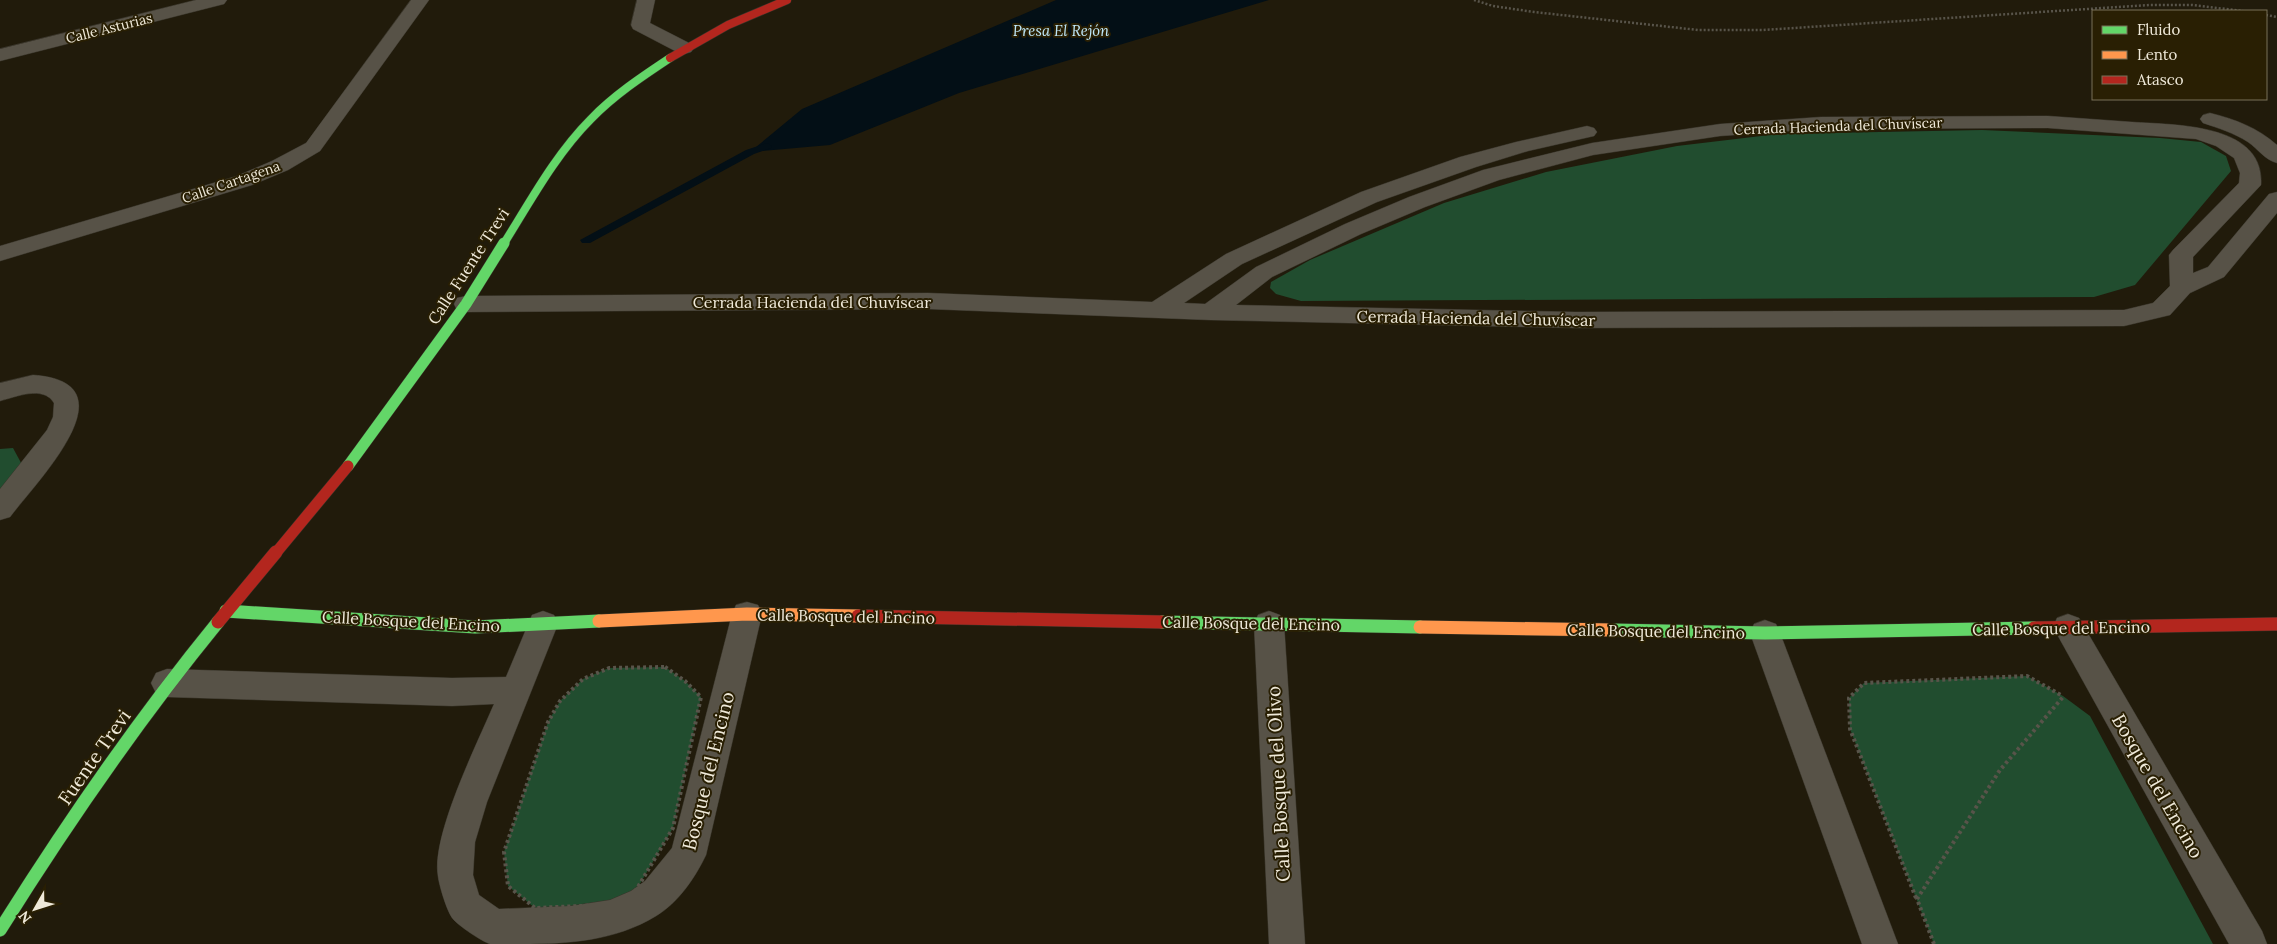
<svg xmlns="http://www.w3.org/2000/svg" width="2277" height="944" font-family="Lora,serif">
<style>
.green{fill:#214d2f}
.water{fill:#030f16}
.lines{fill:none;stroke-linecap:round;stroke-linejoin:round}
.stream{fill:#030f16;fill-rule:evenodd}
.street-casing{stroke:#383429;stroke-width:1}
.fast-far2-casing{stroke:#383429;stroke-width:9}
.fast-far1-casing{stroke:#383429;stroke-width:12}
.fast-casing{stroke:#383429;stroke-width:14}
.slow-casing{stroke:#383429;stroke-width:14}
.jam-far2-casing{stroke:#383429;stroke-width:9}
.jam-far1-casing{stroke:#383429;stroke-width:12}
.jam-casing{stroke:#383429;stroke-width:14}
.path-far1{stroke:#58544a;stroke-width:2.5;stroke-dasharray:2 2;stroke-linecap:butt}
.path{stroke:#58544a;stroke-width:4;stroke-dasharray:3 3;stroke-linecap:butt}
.street{fill:#575247;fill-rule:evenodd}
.fast-far2{stroke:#63d668;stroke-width:8}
.fast-far1{stroke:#63d668;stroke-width:11}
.fast{stroke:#63d668;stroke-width:13}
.slow{stroke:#ff974d;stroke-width:13}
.jam-far2{stroke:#b3261e;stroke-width:8}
.jam-far1{stroke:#b3261e;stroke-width:11}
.jam{stroke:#b3261e;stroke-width:13}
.labels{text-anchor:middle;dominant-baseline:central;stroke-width:4;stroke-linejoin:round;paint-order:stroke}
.far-street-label{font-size:14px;fill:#efe9d9;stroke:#291f03}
.far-water-label{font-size:15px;font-style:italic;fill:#bee7f9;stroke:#291f03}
.street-label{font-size:16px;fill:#efe9d9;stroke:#291f03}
.near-street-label{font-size:19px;fill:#efe9d9;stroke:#291f03}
</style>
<rect width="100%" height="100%" fill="#211b0b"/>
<g class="green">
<path d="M1982,130L2160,138L2201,142L2226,156L2231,171L2135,285L2094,297L1301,301L1276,294L1270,288L1271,282L1310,260L1444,203L1546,172L1677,146L1778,134Z"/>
<path d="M13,448L26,472L0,505V449Z"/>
<path d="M665,667L685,681L701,697L673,828L632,897L602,905L535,908L508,886L504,852L548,722L560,701L583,679L609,668Z"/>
<path d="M2027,676L2063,696L2090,716L2213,944H1934L1850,729L1849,698L1864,683Z"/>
</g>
<path class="water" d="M1056,0H1269L959,93L830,145L750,152L802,109Z"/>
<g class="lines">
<path class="stream" d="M767,143L772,146L771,148L754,154L590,243H582L580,240L746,150Z"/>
<defs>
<g id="street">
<path d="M196,0H227L224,4L0,61V49Z"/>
<path d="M411,0H429L320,151L288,170L252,185L0,261V246L237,176L272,161L306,143Z"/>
<path d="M637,0H655L650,23L691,44L694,48L691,52L684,54L677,52L633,29L631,25Z"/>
<path d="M2210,113C2235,119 2258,128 2277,145V163C2265,160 2258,149 2248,142C2234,133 2218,128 2203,123L2200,119L2203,115Z"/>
<path d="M2048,116C2076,118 2104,120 2132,122C2175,125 2265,123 2261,185L2193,257V273L2208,267L2269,194L2277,192V213L2224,277L2190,293L2170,315L2124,326L1576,328L1210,320L928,309L466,312L457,310L454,304L457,298L466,296L928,293L1152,302L1226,254L1361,192L1460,157L1516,142L1587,126L1594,128L1597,132L1594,136L1528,151L1476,167L1377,202L1242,264L1184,303L1205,304L1256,267L1345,224L1409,197L1483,170L1592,143L1720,124L1821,117ZM2048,128L2196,139L2216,146L2234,158L2240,173L2239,183L2173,250L2169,255L2170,286L2153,303L2124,310L1576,312L1236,305L1272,277L1361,234L1425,207L1499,180L1593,155L1720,136L1821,129Z"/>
<path d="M33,375C136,382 37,481 10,517L0,520V489L47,430L53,417L54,403C43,385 16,397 0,401V383Z"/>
<path d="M747,602L758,605L762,614L706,855C695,878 678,903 656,916C615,941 568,944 521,944C511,944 499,944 490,944C481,941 459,926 453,919C447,912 439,885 438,876C431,836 477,744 494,704L452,706L167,697L156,693L151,683L156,673L167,669L452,678L506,677L532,615L543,611L554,615L558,624L487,802L475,842L473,875L479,895L499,909L571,906L610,900L631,891L645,881L672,848L732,614L736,605Z"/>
<path d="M1269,611L1280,615L1284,624L1305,944H1269L1254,624L1258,615Z"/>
<path d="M2068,614L2079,618L2262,931L2267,944H2229L2053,627L2057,618Z"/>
<path d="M1765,620L1776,624L1780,633L1898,944H1862L1750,633L1754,624Z"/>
</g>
<path id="fast-far2" d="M503,245C530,202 555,155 591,119C614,95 643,76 670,58"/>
<path id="fast-far1" d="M348,466L466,304L504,243"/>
<g id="fast">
<path d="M226,611L475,627L599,621"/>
<path d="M1162,622L1420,627"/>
<path d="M1612,630L1765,633L2034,628"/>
<path d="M0,930C67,823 138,720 218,622"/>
</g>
<g id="slow">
<path d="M599,621L747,614L858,616"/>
<path d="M1420,627L1612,630"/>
</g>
<path id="jam-far2" d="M670,58L728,25L787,0"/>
<path id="jam-far1" d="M275,554L348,466"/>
<g id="jam">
<path d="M858,616L1162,622"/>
<path d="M218,622L276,552"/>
<path d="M2034,628L2277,624"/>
</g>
</defs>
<use href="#street" class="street-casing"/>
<use href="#fast-far2" class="fast-far2-casing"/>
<use href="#fast-far1" class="fast-far1-casing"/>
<use href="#fast" class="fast-casing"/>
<use href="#slow" class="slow-casing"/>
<use href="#jam-far2" class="jam-far2-casing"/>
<use href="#jam-far1" class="jam-far1-casing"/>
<use href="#jam" class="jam-casing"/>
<g class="path-far1">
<path d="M1474,0L1493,6L1534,12L1698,30H1763L2149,5H2192L2243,11"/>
<path d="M2266,15L2277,17"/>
</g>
<g class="path">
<path d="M665,667L685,681L701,697L673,828L632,897L602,905L535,908L508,886L504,852L548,722L560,701L583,679L609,668Z"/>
<path d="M1916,898L1850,729L1849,698L1864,683L2027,676L2061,695"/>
<path d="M1934,944L1917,899L2000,770L2063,697"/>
</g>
<use href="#street" class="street"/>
<use href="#fast-far2" class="fast-far2"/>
<use href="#fast-far1" class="fast-far1"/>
<use href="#fast" class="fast"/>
<use href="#slow" class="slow"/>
<use href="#jam-far2" class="jam-far2"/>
<use href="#jam-far1" class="jam-far1"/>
<use href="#jam" class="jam"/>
</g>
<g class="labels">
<g class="far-street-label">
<text transform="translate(109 28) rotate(-14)">Calle Asturias</text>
<text transform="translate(1838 126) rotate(-2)">Cerrada Hacienda del Chuvíscar</text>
<text transform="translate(231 182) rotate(-19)">Calle Cartagena</text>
</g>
<g class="far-water-label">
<text x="1061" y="30">Presa El Rejón</text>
</g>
<g class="street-label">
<text transform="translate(468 266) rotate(-57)">Calle Fuente Trevi</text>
<text x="812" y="302">Cerrada Hacienda del Chuvíscar</text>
<text transform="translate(1476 318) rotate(1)">Cerrada Hacienda del Chuvíscar</text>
<text transform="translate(846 616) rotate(1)">Calle Bosque del Encino</text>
<text transform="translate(411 621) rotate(3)">Calle Bosque del Encino</text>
<text transform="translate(1251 623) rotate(1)">Calle Bosque del Encino</text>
<text transform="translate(2061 628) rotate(-1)">Calle Bosque del Encino</text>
<text transform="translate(1656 631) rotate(1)">Calle Bosque del Encino</text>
</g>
<g class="near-street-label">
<text transform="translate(94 757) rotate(-55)">Fuente Trevi</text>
<text transform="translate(708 771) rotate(-76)">Bosque del Encino</text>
<text transform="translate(1278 784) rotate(-93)">Calle Bosque del Olivo</text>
<text transform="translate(2158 786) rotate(60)">Bosque del Encino</text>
</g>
</g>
<rect x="2092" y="10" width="175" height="90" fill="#291f03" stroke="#787059"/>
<rect x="2102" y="26" width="25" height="8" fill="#63d668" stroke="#787059"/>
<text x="2137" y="35" font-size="15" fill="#efe9d9">Fluido</text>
<rect x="2102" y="51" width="25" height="8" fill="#ff974d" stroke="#787059"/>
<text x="2137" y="60" font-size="15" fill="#efe9d9">Lento</text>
<rect x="2102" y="76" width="25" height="8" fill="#b3261e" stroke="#787059"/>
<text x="2137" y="85" font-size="15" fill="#efe9d9">Atasco</text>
<g transform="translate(35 909) rotate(231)" stroke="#291f03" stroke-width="4" paint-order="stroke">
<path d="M0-4L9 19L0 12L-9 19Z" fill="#efe9d9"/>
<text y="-8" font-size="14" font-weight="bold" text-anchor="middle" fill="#efe9d9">N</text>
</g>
</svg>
